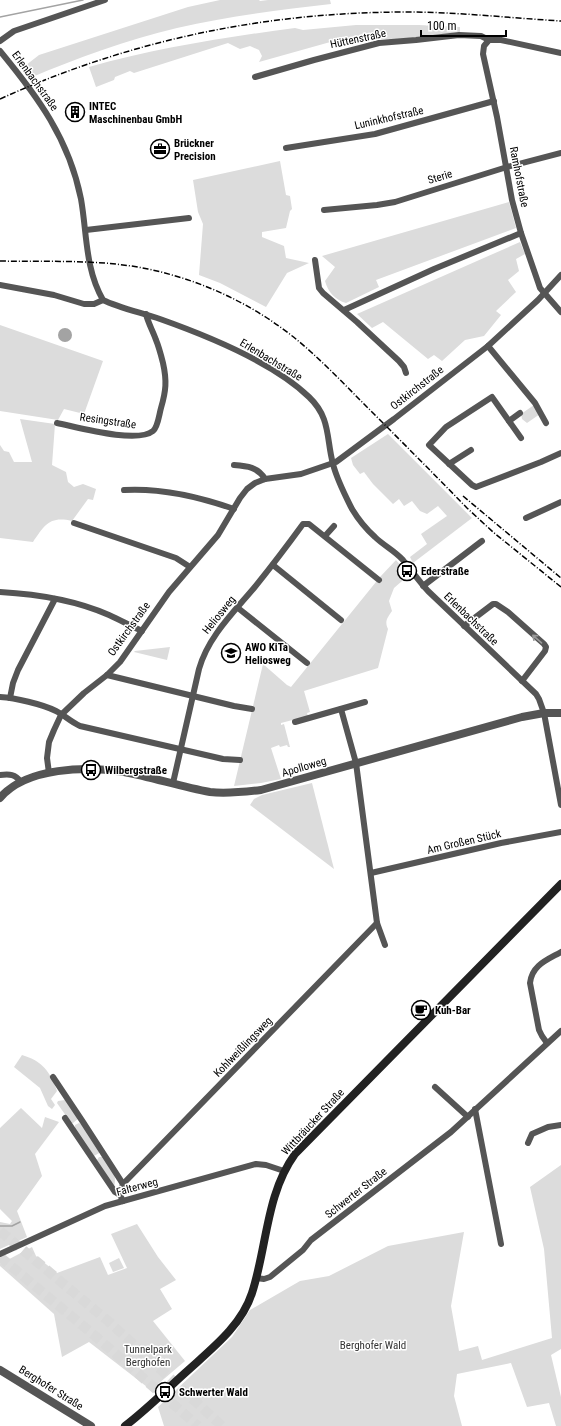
<svg xmlns="http://www.w3.org/2000/svg" width="561" height="1426" font-family="'Roboto Condensed',sans-serif">
<style>
.green{fill:#dcdcdc}
.water{fill:#a3a3a3}
.lines{fill:none;stroke-linecap:round;stroke-linejoin:round}
.stream{stroke:#a3a3a3;stroke-width:1.5}
.trunk-tunnel{stroke:#d9d9d9;stroke-width:10;stroke-dasharray:10 5;stroke-linecap:butt}
.minor{stroke:#555;stroke-width:6}
.tertiary{stroke:#555;stroke-width:8}
.secondary{stroke:#222;stroke-width:8}
.rail{stroke:#000;stroke-width:1.5;stroke-dasharray:6 2 1 2;stroke-linecap:butt}
.oneway{stroke:#999}
.labels{text-anchor:middle;dominant-baseline:central;stroke-width:3;stroke-linejoin:round;paint-order:stroke}
.street-label{font-size:11px;fill:#000;stroke:#fff}
.poi-label{font-size:11px;font-weight:bold;fill:#000;stroke:#fff;text-anchor:start}
.park-label{font-size:11px;fill:#333;stroke:#fff}
</style>
<rect width="100%" height="100%" fill="#fff"/>
<g class="green">
<path d="M220,0H259L260,1L268,0H330L331,4C280,10 228,16 177,28C127,40 77,58 30,78L21,69L39,55L188,7Z"/>
<path d="M356,25H419L460,27V32L401,39H341L259,62L262,56L259,50L250,46L240,49L228,43L134,73L130,71L115,77L114,80L96,87L89,67C157,48 226,37 295,28L303,30Z"/>
<path d="M280,161L286,195L290,196L292,209L290,211L286,228L262,232V237L284,246L286,258L309,263L287,273L266,307L220,283L199,275L203,224L198,212L193,180Z"/>
<path d="M509,202L516,228L376,280L379,287L346,303C335,300 328,292 325,281L335,267L322,256Z"/>
<path d="M520,242L525,254L516,259L519,271L508,280L516,292L496,311L501,315L484,336L465,340L442,361L434,355L428,359L383,322L372,328L357,314Z"/>
<path d="M0,325L103,361L84,414L64,409L58,420L0,411Z"/>
<path d="M534,405L540,414L527,423L522,419L521,414Z"/>
<path d="M20,419L55,424L52,465L66,472L68,482L74,487L83,484L96,489L93,500L88,499L72,521C49,516 45,525 33,542L0,538V445L4,451L9,452L14,462H32Z"/>
<path d="M388,434L472,518L413,563L410,557L427,544L421,534L447,516L438,506L427,514L420,511L412,501L404,506L399,499L393,504L373,484L364,472L360,474L353,465L351,458Z"/>
<path d="M396,560L409,575L394,588L389,601L392,611C388,617 384,621 388,629L378,668L304,691L310,712L307,713L308,716L281,723V725L284,724L290,747H288L287,745L280,747L279,745L271,748L281,779L261,783L234,786L263,664L287,685L291,687L380,577Z"/>
<path d="M170,647L167,660L134,652L135,651Z"/>
<path d="M312,783L334,869L250,805L254,799L262,795Z"/>
<path d="M22,1055C42,1061 50,1071 57,1091L51,1099L55,1105L52,1109L48,1106L40,1088L14,1067Z"/>
<path d="M65,1100L79,1118L73,1123H71L57,1103L58,1101Z"/>
<path d="M21,1108L42,1128L45,1117L59,1122L35,1154L42,1176L17,1211L27,1237L0,1249V1222L10,1224L12,1221L0,1209V1128Z"/>
<path d="M79,1123L83,1125L101,1152L94,1156L75,1129V1125Z"/>
<path d="M99,1157H103C110,1167 118,1174 114,1187L97,1160Z"/>
<path d="M561,1165V1349L551,1355L561,1397V1426H556L549,1403L527,1407L511,1363L457,1374L454,1396L462,1426H164L158,1407L232,1337L250,1310L300,1281L329,1276L388,1246L464,1232L451,1306L459,1351L478,1346L482,1360L552,1338L544,1249L530,1187Z"/>
<path d="M137,1224L158,1257L176,1280L160,1289L172,1309L153,1321L185,1361L151,1390L89,1342L62,1357L54,1314L0,1266V1264L32,1247L36,1256L57,1273L100,1257L108,1275L127,1268L111,1234Z"/>
<path d="M119,1258L124,1268L113,1272L109,1263Z"/>
</g>
<circle class="water" cx="65" cy="335" r="7"/>
<g class="lines">
<g class="stream">
<path d="M0,17L83,0"/>
<path d="M0,1226H12L20,1222"/>
</g>
<g class="trunk-tunnel">
<path d="M0,1231L108,1321L222,1426"/>
<path d="M0,1257L94,1335L198,1426"/>
</g>
<g class="minor">
<path d="M489,40L484,46L483,54L497,117L512,200L521,233L538,282L540,288L561,312"/>
<path d="M0,41L14,31L105,0"/>
<path d="M0,51C38,97 69,139 81,199C87,233 85,269 103,300C119,308 143,313 160,319C208,336 273,362 309,397C331,418 326,438 333,464C337,480 345,495 352,509C358,519 366,529 375,537C383,545 395,551 403,560C411,570 419,581 428,591L536,694L539,699L544,713L561,805"/>
<path d="M255,77L314,60L379,43L416,40L459,35L481,36L489,40H501L561,53"/>
<path d="M286,148L375,134L494,101"/>
<path d="M324,210L377,205L395,202L507,167L561,153"/>
<path d="M86,230L189,218"/>
<path d="M315,260L319,288L323,293L357,322L399,361L404,367L406,373"/>
<path d="M0,285L54,295L84,304H94L103,300"/>
<path d="M344,310L434,269L521,233"/>
<path d="M488,346L535,403L546,423"/>
<path d="M509,421L520,413"/>
<path d="M57,423C77,427 137,444 153,431C158,427 159,415 161,408C166,391 167,381 163,363C161,355 159,347 156,340C153,331 148,323 146,314"/>
<path d="M521,438L492,397L446,427L429,445L472,485L476,487L541,462L561,453"/>
<path d="M449,464L471,450"/>
<path d="M234,465C247,466 258,467 265,479"/>
<path d="M124,490C160,488 200,497 234,509"/>
<path d="M526,518L561,502"/>
<path d="M74,523L176,558L190,567"/>
<path d="M325,536L334,526"/>
<path d="M273,565L341,620"/>
<path d="M423,586L482,541"/>
<path d="M0,592C36,594 75,600 109,615C120,620 131,626 142,631"/>
<path d="M238,608L307,663"/>
<path d="M464,626L493,604H496L508,612L544,644L546,647L545,651L522,681"/>
<path d="M107,675L234,706L252,709"/>
<path d="M0,697C15,698 42,704 56,711C64,715 71,722 80,726L223,759L240,760"/>
<path d="M10,698L13,683L18,670L55,599"/>
<path d="M341,709L356,763L377,923L385,945"/>
<path d="M295,722L365,702"/>
<path d="M49,773L47,758L49,742L54,730L61,715L84,693L107,675L120,662L169,592L218,535L240,498L247,489L255,483L265,479L301,474L336,462L394,419L488,346L538,300L561,275"/>
<path d="M0,775C10,774 15,774 21,782"/>
<path d="M173,783L199,669C208,637 233,613 254,588C271,567 287,546 303,524H309L379,580"/>
<path d="M371,873L501,843L561,832"/>
<path d="M547,1043L542,1036L539,1030L530,983C532,965 547,960 561,952"/>
<path d="M53,1077L83,1122L123,1184"/>
<path d="M435,1087L468,1117"/>
<path d="M475,1109L501,1244"/>
<path d="M65,1118L115,1192L120,1195"/>
<path d="M528,1143L532,1134L548,1127L561,1125"/>
<path d="M123,1201L120,1195L123,1184L377,923"/>
<path d="M0,1254L105,1206L256,1164L266,1165L284,1171"/>
<path d="M256,1278L264,1279L270,1277L303,1250L311,1240L451,1132L561,1031"/>
</g>
<g class="tertiary">
<path d="M0,798C26,767 87,766 124,772C152,777 181,787 210,792C227,794 244,792 261,790L522,717L544,713H561"/>
<path d="M0,1370L91,1426"/>
</g>
<path class="secondary" d="M125,1426C146,1410 165,1391 185,1373C210,1350 241,1327 252,1293C267,1247 266,1194 295,1154L561,884"/>
<g class="rail">
<path d="M0,99C130,40 265,12 407,12C458,12 510,18 561,21"/>
<path d="M0,261C49,262 100,259 148,269C209,282 265,310 311,352C331,370 350,390 369,409C402,442 435,475 467,508L493,532L561,587"/>
<path d="M463,496L561,578"/>
</g>
</g>
<defs><path id="oneway-shaft" d="M-6 0H5M1.5-3L5.5 0L1.5 3" fill="none" stroke-width="1.6" stroke-linecap="round" stroke-linejoin="round"/></defs>
<use class="oneway" href="#oneway-shaft" transform="translate(537 639) rotate(-139)"/>
<defs>
<symbol id="building-ring" viewBox="-11 -11 22 22"><circle r="9.5" fill="#fff" stroke="#000" stroke-width="1.5"/><path d="M-4-6H4V6H1V3H-1V6H-4ZM-2.5-4.3h1.7v1.8h-1.7ZM.8-4.3h1.7v1.8H.8ZM-2.5-1h1.7V.8h-1.7ZM.8-1h1.7V.8H.8Z" fill="#000"/></symbol>
<symbol id="office-ring" viewBox="-11 -11 22 22"><circle r="9.5" fill="#fff" stroke="#000" stroke-width="1.5"/><path d="M-6-3h4V-5.5h4V-3h4V5H-6ZM-1-4.5V-3h2v-1.5ZM-6 0V1H6V0Z" fill="#000"/></symbol>
<symbol id="bus-ring" viewBox="-11 -11 22 22"><circle r="9.5" fill="#fff" stroke="#000" stroke-width="1.5"/><path d="M-5-6H5V4H4V6H2V4H-2V6H-4V4H-5ZM-3.5-4V0h7V-4ZM-3.5 1.2v1.5H-2V1.2ZM2 1.2v1.5H3.5V1.2Z" fill="#000"/></symbol>
<symbol id="school-ring" viewBox="-11 -11 22 22"><circle r="9.5" fill="#fff" stroke="#000" stroke-width="1.5"/><path d="M0-5L7-2L0 1L-7-2ZM-4 1L0 2.5L4 1V4Q0 6-4 4Z" fill="#000"/></symbol>
<symbol id="cafe-ring" viewBox="-11 -11 22 22"><circle r="9.5" fill="#fff" stroke="#000" stroke-width="1.5"/><path d="M-5.5-4.5H6V0H3Q3 3.5 0 3.5H-2.5Q-5.5 3.5-5.5 0ZM3-3.2v2h1.7v-2ZM-6 4.5H4V6H-6Z" fill="#000"/></symbol>
</defs>
<g fill-rule="evenodd">
<use href="#building-ring" x="64" y="101" width="22" height="22"/>
<use href="#office-ring" x="149" y="138" width="22" height="22"/>
<use href="#bus-ring" x="396" y="560" width="22" height="22"/>
<use href="#school-ring" x="220" y="642" width="22" height="22"/>
<use href="#bus-ring" x="80" y="759" width="22" height="22"/>
<use href="#cafe-ring" x="410" y="999" width="22" height="22"/>
<use href="#bus-ring" x="154" y="1381" width="22" height="22"/>
</g>
<g class="labels">
<g class="street-label">
<text transform="translate(358 39) rotate(-12)">Hüttenstraße</text>
<text transform="translate(35 81) rotate(54)">Erlenbachstraße</text>
<text transform="translate(389 118) rotate(-13)">Luninkhofstraße</text>
<text transform="translate(440 177) rotate(-17)">Sterie</text>
<text transform="translate(519 177) rotate(79)">Ramhofstraße</text>
<text transform="translate(271 360) rotate(31)">Erlenbachstraße</text>
<text transform="translate(417 388) rotate(-38)">Ostkirchstraße</text>
<text transform="translate(108 421) rotate(8)">Resingstraße</text>
<text transform="translate(219 615) rotate(-51)">Heliosweg</text>
<text transform="translate(471 619) rotate(44)">Erlenbachstraße</text>
<text transform="translate(129 629) rotate(-54)">Ostkirchstraße</text>
<text transform="translate(304 767) rotate(-16)">Apolloweg</text>
<text transform="translate(464 842) rotate(-13)">Am Großen Stück</text>
<text transform="translate(243 1047) rotate(-46)">Kohlweißlingsweg</text>
<text transform="translate(313 1122) rotate(-47)">Wittbräucker Straße</text>
<text transform="translate(137 1187) rotate(-15)">Falterweg</text>
<text transform="translate(356 1193) rotate(-38)">Schwerter Straße</text>
<text transform="translate(51 1388) rotate(32)">Berghofer Straße</text>
</g>
<g class="poi-label">
<text x="89" y="106">INTEC<tspan x="89" dy="13">Maschinenbau GmbH</tspan></text>
<text x="174" y="143">Brückner<tspan x="174" dy="13">Precision</tspan></text>
<text x="421" y="571">Ederstraße</text>
<text x="245" y="647">AWO KiTa<tspan x="245" dy="13">Heliosweg</tspan></text>
<text x="105" y="770">Wilbergstraße</text>
<text x="435" y="1010">Kuh-Bar</text>
<text x="179" y="1392">Schwerter Wald</text>
</g>
<g class="park-label">
<text x="373" y="1345">Berghofer Wald</text>
<text x="148" y="1349">Tunnelpark<tspan x="148" dy="13">Berghofen</tspan></text>
</g>
</g>
<path d="M421 30v6h85v-6" fill="none" stroke="#000000" stroke-width="2"/>
<text x="427" y="30" font-size="12" fill="#000000" stroke="#ffffff" stroke-width="3" paint-order="stroke">100 m</text>
</svg>
